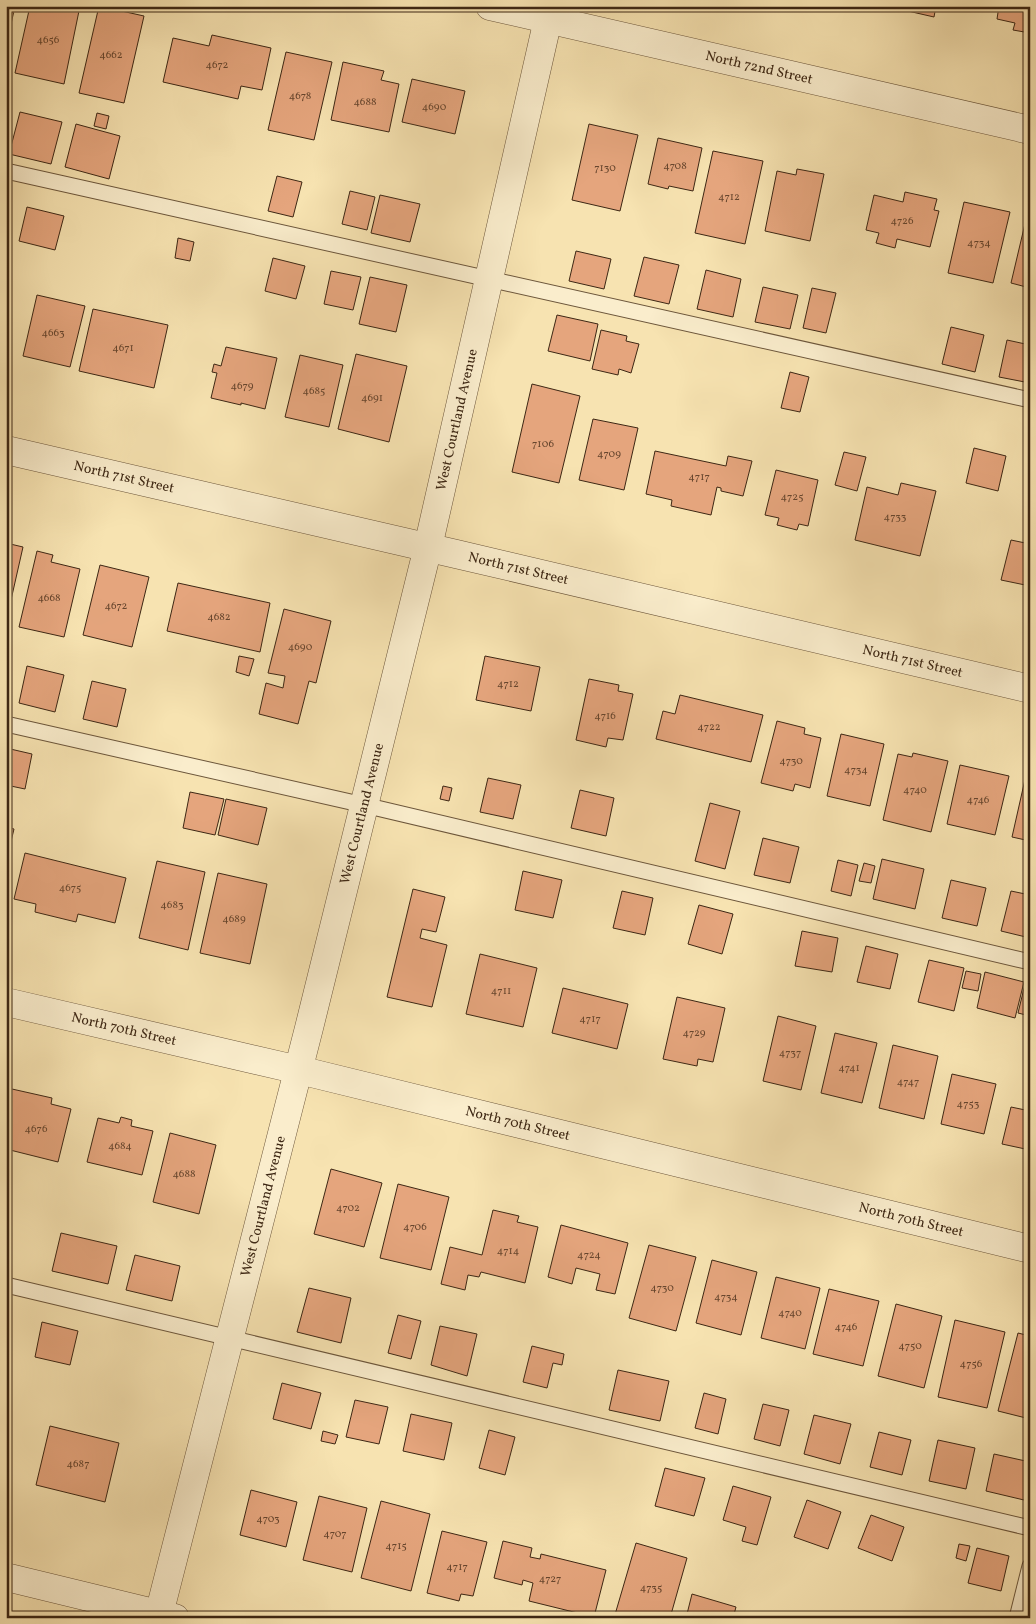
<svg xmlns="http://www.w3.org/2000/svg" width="1036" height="1624" font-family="Vollkorn,serif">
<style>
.building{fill:#e5a57d;stroke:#3d2714}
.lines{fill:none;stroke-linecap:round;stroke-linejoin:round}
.service-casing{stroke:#6c563b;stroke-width:17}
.minor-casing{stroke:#6c563b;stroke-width:29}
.service{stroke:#faedcc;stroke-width:15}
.minor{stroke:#faedcc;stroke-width:28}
.labels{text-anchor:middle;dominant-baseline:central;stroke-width:4.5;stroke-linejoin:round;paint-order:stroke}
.number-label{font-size:11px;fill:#67462e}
.street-label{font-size:14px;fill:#3d2714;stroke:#faedcc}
</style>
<rect width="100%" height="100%" fill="#f7e3b1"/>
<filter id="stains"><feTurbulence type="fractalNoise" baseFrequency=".004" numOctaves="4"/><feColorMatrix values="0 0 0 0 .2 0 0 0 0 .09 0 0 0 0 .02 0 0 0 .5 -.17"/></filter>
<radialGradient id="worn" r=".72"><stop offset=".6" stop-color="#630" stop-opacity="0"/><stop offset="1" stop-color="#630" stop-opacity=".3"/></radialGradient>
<g class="building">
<path d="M6,6H15L6,47Z"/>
<path d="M30,6H80L64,84L15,73Z"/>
<path d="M99,6L144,16L124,103L79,93Z"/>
<path d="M886,6H936L934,17Z"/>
<path d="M999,6H1030V33L1013,30L1015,23L997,19Z"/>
<path d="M212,35L271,48L262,90L241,86L238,99L163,82L173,38L209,46Z"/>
<path d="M286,52L332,62L314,140L268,130Z"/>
<path d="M343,62L384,71L381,80L399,84L389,132L331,120Z"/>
<path d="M412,79L465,91L455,134L402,122Z"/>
<path d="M20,112L62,122L51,164L9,154Z"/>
<path d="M97,113L109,116L106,129L94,126Z"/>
<path d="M76,124L120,136L109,179L65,167Z"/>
<path d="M589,124L638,135L620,211L572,200Z"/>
<path d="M658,138L702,148L693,191L669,186L668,189L648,184Z"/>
<path d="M713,151L763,161L745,244L695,233Z"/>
<path d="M797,169L824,174L810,241L765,231L777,171L796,175Z"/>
<path d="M277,176L302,182L293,217L268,211Z"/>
<path d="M350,191L375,197L367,230L342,224Z"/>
<path d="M905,192L937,199L934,210L939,211L930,247L897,239L895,248L876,243L879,233L866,230L874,195L903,202Z"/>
<path d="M380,195L420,204L410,242L371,233Z"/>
<path d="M964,202L1010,212L993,283L948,273Z"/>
<path d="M27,207L64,216L55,250L19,241Z"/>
<path d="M1028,211L1030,212V288L1011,283Z"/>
<path d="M178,238L194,242L190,261L175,258Z"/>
<path d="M576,251L611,259L604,289L569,281Z"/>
<path d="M644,257L679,265L669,304L634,296Z"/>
<path d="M273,258L305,266L296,299L265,291Z"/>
<path d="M706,270L741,279L733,317L697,309Z"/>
<path d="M331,271L361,277L353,310L324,304Z"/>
<path d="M370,277L407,285L396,332L359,324Z"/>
<path d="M763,287L798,295L790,329L755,322Z"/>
<path d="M812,288L836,293L826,333L803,328Z"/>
<path d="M37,295L85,306L70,367L23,356Z"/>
<path d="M93,309L168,325L154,388L79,371Z"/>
<path d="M557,315L598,324L590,361L548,351Z"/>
<path d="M951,327L984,335L975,372L942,364Z"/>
<path d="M601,330L627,336L626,341L639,344L631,373L619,369L618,375L592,369Z"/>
<path d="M1007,340L1030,345V383L999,377Z"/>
<path d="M226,347L277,358L265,409L241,403V405L211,398L217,373L212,372L214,364L221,366Z"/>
<path d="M356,354L407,366L389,442L338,429Z"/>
<path d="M300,355L343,365L329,427L285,417Z"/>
<path d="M790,372L809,377L800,412L781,408Z"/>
<path d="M532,384L580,396L559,483L512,472Z"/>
<path d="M593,419L638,428L624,490L579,480Z"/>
<path d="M974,448L1006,456L998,491L966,483Z"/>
<path d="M655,451L726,466L728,456L752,461L743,496L721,491V488L717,487L711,515L671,506L672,500L646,494Z"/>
<path d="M844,452L866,457L857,491L835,485Z"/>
<path d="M776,470L818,480L808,526L799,524L797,530L777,525L779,518L765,515Z"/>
<path d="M901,483L936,491L920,556L855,540L867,487L898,495Z"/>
<path d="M1011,540L1030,544V586L1001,580Z"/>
<path d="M6,543L23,547L6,622Z"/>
<path d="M37,551L53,555L51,562L80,569L64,637L19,627Z"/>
<path d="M100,565L149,577L132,647L83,635Z"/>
<path d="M178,583L270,603L260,652L167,631Z"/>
<path d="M284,609L331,621L316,683L309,681L298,724L259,714L266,683L283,688L285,676L268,673Z"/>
<path d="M239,656L254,659L249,676L236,672Z"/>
<path d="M485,656L540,667L531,711L476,700Z"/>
<path d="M27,666L64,675L55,712L19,703Z"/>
<path d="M589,679L619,685L618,691L633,694L623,740L608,738L606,747L576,740Z"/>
<path d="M92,681L126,689L117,727L83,719Z"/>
<path d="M680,695L763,715L751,762L656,739L663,711L675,714Z"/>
<path d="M777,721L805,728L804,734L821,738L810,788L795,784L793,791L761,783Z"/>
<path d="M841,734L884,744L870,806L827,796Z"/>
<path d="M6,748L32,754L25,789L6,785Z"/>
<path d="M913,753L948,761L931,832L883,820L898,754L912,757Z"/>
<path d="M960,765L1009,776L995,835L947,824Z"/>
<path d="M1026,775L1030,776V841L1012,837Z"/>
<path d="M488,778L521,785L513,819L480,812Z"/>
<path d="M443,786L452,788L449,801L440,799Z"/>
<path d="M580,790L614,798L606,836L571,828Z"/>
<path d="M190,792L224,799L215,835L183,828Z"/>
<path d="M226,799L267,808L258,845L218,835Z"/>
<path d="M710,803L740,811L725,869L695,861Z"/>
<path d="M6,827L14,829L6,862Z"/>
<path d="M763,838L799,847L790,883L754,875Z"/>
<path d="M25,853L126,878L115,923L78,914L76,922L35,912L36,904L14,899Z"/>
<path d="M882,859L924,869L915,909L873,899Z"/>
<path d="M838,860L858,865L851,896L831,891Z"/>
<path d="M157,861L205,872L188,950L139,938Z"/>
<path d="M864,863L875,866L871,883L859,881Z"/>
<path d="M523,871L562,880L553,918L515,910Z"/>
<path d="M218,873L267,884L250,964L200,953Z"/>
<path d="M951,880L986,888L977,926L942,918Z"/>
<path d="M413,889L445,897L436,932L422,929L420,938L447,945L432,1007L387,997Z"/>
<path d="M622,891L653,898L645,935L613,928Z"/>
<path d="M1011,891L1030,895V938L1001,931Z"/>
<path d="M699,905L733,914L722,954L688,944Z"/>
<path d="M802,931L838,938L832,972L795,966Z"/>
<path d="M866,946L898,954L890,989L857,982Z"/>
<path d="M480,954L537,968L523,1027L466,1014Z"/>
<path d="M929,960L964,968L954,1011L918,1002Z"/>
<path d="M966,971L981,974L978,991L962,988Z"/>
<path d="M985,972L1024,982L1015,1018L977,1008Z"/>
<path d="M1026,980L1030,981V1016L1018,1013Z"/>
<path d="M563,988L628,1004L617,1049L552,1033Z"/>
<path d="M677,997L725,1008L713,1062L698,1059L697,1066L663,1059Z"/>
<path d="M778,1016L816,1026L801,1090L763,1081Z"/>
<path d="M835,1033L877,1043L862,1103L821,1093Z"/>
<path d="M893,1045L938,1056L924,1119L879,1108Z"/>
<path d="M952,1074L996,1084L984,1134L941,1124Z"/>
<path d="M12,1089L52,1098L51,1104L71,1109L58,1162L6,1149V1092L11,1093Z"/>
<path d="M1011,1107L1030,1111V1150L1002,1144Z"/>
<path d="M121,1117L132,1120L131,1126L153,1131L142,1175L87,1162L98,1118L119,1123Z"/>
<path d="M170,1133L216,1145L199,1214L153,1202Z"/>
<path d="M331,1169L382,1183L364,1247L314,1234Z"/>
<path d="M398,1184L449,1197L431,1270L380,1258Z"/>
<path d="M493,1210L519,1216L517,1222L538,1227L525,1283L481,1272L479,1277L468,1275L465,1290L441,1284L450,1247L482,1255Z"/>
<path d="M561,1225L628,1243L615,1294L596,1290L600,1274L576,1268L572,1284L548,1277Z"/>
<path d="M61,1233L117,1246L108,1284L52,1271Z"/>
<path d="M649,1245L696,1257L676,1331L629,1318Z"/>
<path d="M135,1255L180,1266L172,1301L126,1290Z"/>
<path d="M712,1260L757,1272L741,1335L696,1323Z"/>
<path d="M776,1277L820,1288L805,1349L761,1338Z"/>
<path d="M309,1288L351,1298L341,1343L297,1332Z"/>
<path d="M829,1289L879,1301L863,1366L813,1354Z"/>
<path d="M896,1304L942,1316L924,1388L878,1376Z"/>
<path d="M398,1315L421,1321L411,1359L388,1353Z"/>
<path d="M955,1320L1005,1332L987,1408L938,1397Z"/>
<path d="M42,1322L78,1331L70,1365L35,1357Z"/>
<path d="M440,1326L477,1334L467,1376L431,1365Z"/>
<path d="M1018,1333L1030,1336V1419L998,1411Z"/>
<path d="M532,1346L564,1354L562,1365L553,1363L547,1388L523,1382Z"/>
<path d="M618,1370L669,1381L660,1421L609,1410Z"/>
<path d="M282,1383L321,1393L311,1429L273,1419Z"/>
<path d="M704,1393L726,1399L718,1434L695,1428Z"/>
<path d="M355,1400L388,1407L379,1444L346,1437Z"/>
<path d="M763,1404L789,1410L780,1446L754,1439Z"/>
<path d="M411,1414L452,1423L444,1460L403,1451Z"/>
<path d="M814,1415L851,1424L840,1464L804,1454Z"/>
<path d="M50,1426L119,1443L105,1502L36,1485Z"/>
<path d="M489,1430L515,1437L505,1475L479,1468Z"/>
<path d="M323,1431L338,1435L335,1444L321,1441Z"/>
<path d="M879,1432L911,1440L902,1475L870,1467Z"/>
<path d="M938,1440L975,1448L966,1489L929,1481Z"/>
<path d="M994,1454L1030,1462V1478L1024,1500L986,1491Z"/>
<path d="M665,1468L705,1478L694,1516L655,1506Z"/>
<path d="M733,1486L771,1497L757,1545L742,1541L746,1527L723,1520Z"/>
<path d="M251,1490L297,1502L286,1547L240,1535Z"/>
<path d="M319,1496L367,1508L352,1572L303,1560Z"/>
<path d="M807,1500L841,1512L828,1549L794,1537Z"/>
<path d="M381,1501L430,1514L411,1591L361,1578Z"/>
<path d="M871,1515L904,1527L892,1561L858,1548Z"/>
<path d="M442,1531L487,1542L473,1596L461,1594L459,1601L427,1593Z"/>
<path d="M503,1541L532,1548L530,1557L540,1559L541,1554L606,1570L594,1617L529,1601L533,1583L523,1580L522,1585L494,1578Z"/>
<path d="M636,1543L687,1558L670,1618H614Z"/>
<path d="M959,1544L970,1546L966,1561L956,1558Z"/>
<path d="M977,1548L1009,1556L1001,1591L968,1583Z"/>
<path d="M692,1594L736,1607L733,1618H686Z"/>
</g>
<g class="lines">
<defs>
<g id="service">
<path d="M6,171L1030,400"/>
<path d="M6,724L364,805L1030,962"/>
<path d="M6,1285L1030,1528"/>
<path d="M1017,1618L1030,1566"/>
</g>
<g id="minor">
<path id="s1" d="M490,6L1030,130"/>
<path id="s2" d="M6,450L456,554L1030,689"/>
<path id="s3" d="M6,1002L299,1070L1030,1249"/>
<path d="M6,1577L175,1618"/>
<path id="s4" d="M158,1618L309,1028L428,547L551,6"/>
</g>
</defs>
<use href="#service" class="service-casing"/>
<use href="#minor" class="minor-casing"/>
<use href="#service" class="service"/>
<use href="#minor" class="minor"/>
</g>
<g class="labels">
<g class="number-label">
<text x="48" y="40">4656</text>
<text x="111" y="55">4662</text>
<text x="217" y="65">4672</text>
<text x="300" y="96">4678</text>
<text x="365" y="102">4688</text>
<text x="434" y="107">4690</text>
<text x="675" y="166">4708</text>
<text x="605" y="168">7130</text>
<text x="729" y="197">4712</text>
<text x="902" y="221">4726</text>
<text x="979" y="243">4734</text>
<text x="53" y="333">4663</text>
<text x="123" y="348">4671</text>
<text x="242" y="386">4679</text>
<text x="314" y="391">4685</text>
<text x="372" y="398">4691</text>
<text x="543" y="444">7106</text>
<text x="609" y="454">4709</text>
<text x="699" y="477">4717</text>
<text x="792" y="497">4725</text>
<text x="895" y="517">4733</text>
<text x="49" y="598">4668</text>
<text x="116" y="606">4672</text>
<text x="219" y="617">4682</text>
<text x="300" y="647">4690</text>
<text x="508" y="684">4712</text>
<text x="605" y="716">4716</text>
<text x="709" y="727">4722</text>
<text x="791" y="761">4730</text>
<text x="856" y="770">4734</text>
<text x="915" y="790">4740</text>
<text x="978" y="800">4746</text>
<text x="70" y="888">4675</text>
<text x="172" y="905">4683</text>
<text x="234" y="919">4689</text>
<text x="501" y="991">4711</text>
<text x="590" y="1019">4717</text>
<text x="694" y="1033">4729</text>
<text x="790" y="1053">4737</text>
<text x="849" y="1068">4741</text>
<text x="908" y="1082">4747</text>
<text x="968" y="1104">4753</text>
<text x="36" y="1129">4676</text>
<text x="120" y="1146">4684</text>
<text x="184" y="1174">4688</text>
<text x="348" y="1208">4702</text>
<text x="415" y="1227">4706</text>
<text x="508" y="1251">4714</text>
<text x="589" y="1255">4724</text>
<text x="662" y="1288">4730</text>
<text x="726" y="1297">4734</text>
<text x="790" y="1313">4740</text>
<text x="846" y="1327">4746</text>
<text x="910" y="1346">4750</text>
<text x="971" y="1364">4756</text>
<text x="78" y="1464">4687</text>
<text x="268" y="1519">4703</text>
<text x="335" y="1534">4707</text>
<text x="396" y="1546">4715</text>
<text x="457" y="1567">4717</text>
<text x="550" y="1579">4727</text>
<text x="651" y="1588">4735</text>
</g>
<g class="street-label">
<text stroke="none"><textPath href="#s1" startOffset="276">North 72nd Street</textPath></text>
<text stroke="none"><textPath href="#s4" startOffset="1235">West Courtland Avenue</textPath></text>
<text stroke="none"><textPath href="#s2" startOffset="121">North 71st Street</textPath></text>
<text stroke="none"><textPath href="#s2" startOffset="526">North 71st Street</textPath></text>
<text stroke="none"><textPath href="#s2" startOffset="931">North 71st Street</textPath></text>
<text stroke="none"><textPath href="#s4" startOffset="830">West Courtland Avenue</textPath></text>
<text stroke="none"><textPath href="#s3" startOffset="121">North 70th Street</textPath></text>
<text stroke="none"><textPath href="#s3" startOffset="526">North 70th Street</textPath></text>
<text stroke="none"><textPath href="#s4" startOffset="425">West Courtland Avenue</textPath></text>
<text stroke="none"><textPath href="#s3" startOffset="931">North 70th Street</textPath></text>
</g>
</g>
<rect width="1036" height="1624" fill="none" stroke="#f7e3b1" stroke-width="25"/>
<rect x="8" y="8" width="1021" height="1609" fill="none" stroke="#3d2714" stroke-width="2.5"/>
<rect x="12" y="12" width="1011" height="1599" fill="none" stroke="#3d2714"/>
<rect width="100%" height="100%" filter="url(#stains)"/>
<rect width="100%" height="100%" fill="url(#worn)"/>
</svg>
